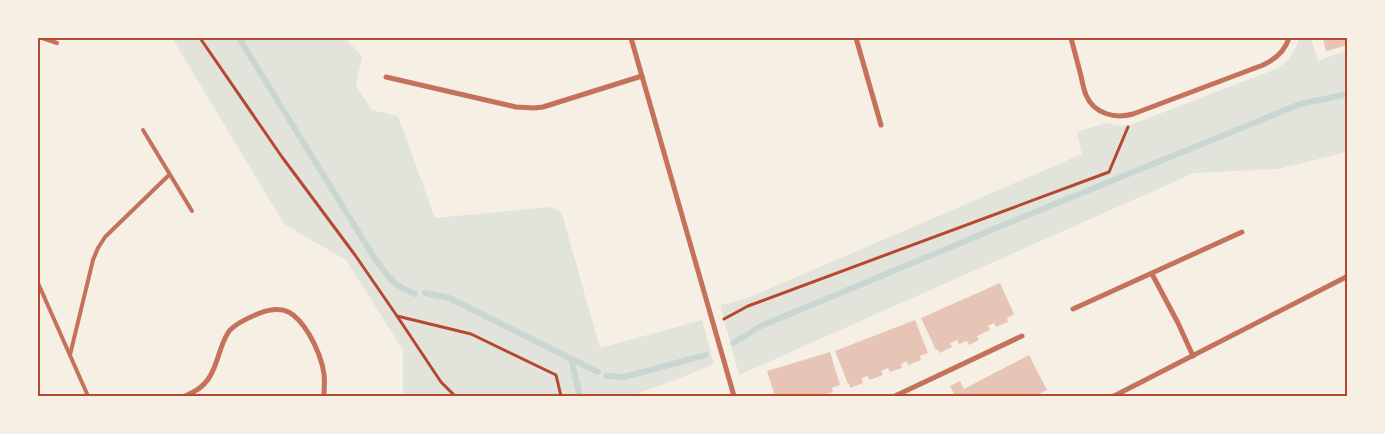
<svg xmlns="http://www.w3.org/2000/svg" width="1385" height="434" font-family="Quicksand,sans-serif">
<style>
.green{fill:#e2e4dc}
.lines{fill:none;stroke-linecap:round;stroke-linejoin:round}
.stream{stroke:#c9d6d2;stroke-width:6}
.building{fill:#e6c5b7}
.path{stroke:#b5482f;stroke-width:3}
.service{stroke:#c5725c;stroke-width:4}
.minor{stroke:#c5725c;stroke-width:5}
.neatline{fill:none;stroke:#b5482f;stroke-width:2}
</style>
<rect width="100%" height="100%" fill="#f6efe4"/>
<g class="green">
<path d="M172,38H345L362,56L356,86L372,110L398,116L435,218L550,207L556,209L562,214L600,348L702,320L714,364L680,378L631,396H403V350L346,260L284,224Z"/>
<path d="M1299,38H1311L1318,61L1347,50V152L1278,169L1194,173L739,375L720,305L748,298L1082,154L1077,132L1106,123L1121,126L1130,125L1276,69C1288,63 1296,51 1299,38Z"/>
</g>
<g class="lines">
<g class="stream">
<path d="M239,38L375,259C389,277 393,286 415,294"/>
<path d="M425,293L449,298L598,372"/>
<path d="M733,343L761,326L1023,217L1300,104L1348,94"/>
<path d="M571,359L580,396"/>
<path d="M606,376L624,377L706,355"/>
</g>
</g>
<g class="building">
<path d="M1323,38H1346L1348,45L1326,51Z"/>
<path d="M1000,283L1014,314L1007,318L1008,322L996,327L994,323L988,326L990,330L977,336L979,340L969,345L967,341L959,344L957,340L950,343L952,347L940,353L938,349L936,350L921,318Z"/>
<path d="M915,320L928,353L920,356L921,360L908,365L907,361L901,364L902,368L890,372L888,368L881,371L883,375L869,380L868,376L862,378L863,383L850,388L849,383L848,384L835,351Z"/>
<path d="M830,352L840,385L832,388L833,392L820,396H775L767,371Z"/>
<path d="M1029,355L1047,390L1034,396H949L954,394L950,386L960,381L964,389Z"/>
</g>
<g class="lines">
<g class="path">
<path d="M200,38L282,157L355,255L397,316L471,334L556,375L561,396"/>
<path d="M397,316L441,382L455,396"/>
<path d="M724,319L748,306L1109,172L1128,127"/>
</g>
<g class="service">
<path d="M42,38L57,43"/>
<path d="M143,130L192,211"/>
<path d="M38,283L88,396"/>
<path d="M70,355L93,260L98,248L105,237L169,175"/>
</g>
<g class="minor">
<path d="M631,38L734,396"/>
<path d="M856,38L881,125"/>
<path d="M1071,38C1074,49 1077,61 1080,72C1082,79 1083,88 1086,95C1094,114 1115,119 1133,114L1263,65C1276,59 1285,51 1289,38"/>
<path d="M386,77L516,107L534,108L543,107L642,76"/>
<path d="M1152,274L1178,323L1193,356"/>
<path d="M1073,309L1242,232"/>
<path d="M185,396C208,387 213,374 220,351C223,343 225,336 230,330C238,322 250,317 260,313C285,304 296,313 309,334C316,346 322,360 324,374C325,381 324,389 324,396"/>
<path d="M895,396L1022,336"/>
<path d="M1114,396L1348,276"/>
</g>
</g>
<rect width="1385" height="434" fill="none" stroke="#f6efe4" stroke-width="78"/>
<rect x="39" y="39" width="1307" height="356" class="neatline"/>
</svg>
